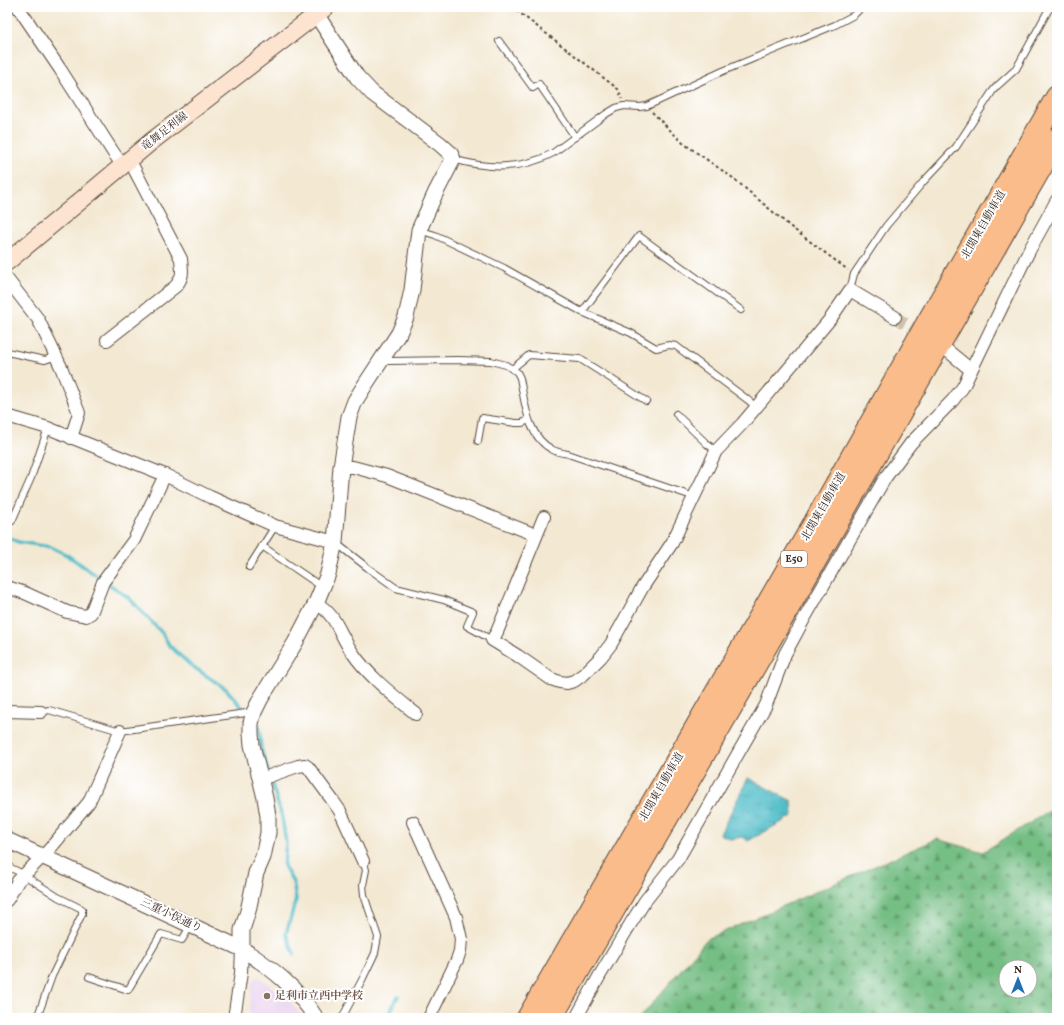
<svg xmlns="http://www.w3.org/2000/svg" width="1064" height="1025" font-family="Vollkorn,'Noto Serif JP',serif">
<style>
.built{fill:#e8d2ee}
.forest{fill:url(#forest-firs);stroke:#587451;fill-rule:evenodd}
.water{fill:url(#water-ripples);stroke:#447373}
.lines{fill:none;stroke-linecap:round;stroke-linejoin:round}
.stream{stroke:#4ebcc8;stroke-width:3.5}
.minor-tunnel{stroke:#cec2ae;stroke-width:12;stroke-dasharray:12 6;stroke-linecap:butt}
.service-casing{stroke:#574639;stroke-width:8}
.minor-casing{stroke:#574639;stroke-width:14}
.tertiary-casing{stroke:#574639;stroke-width:17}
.secondary-casing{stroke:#574639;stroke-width:19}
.motorway-casing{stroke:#574639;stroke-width:24}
.path{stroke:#574639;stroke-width:2;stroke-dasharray:3 3;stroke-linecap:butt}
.service{stroke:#fff;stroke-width:6}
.minor{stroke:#fff;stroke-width:12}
.tertiary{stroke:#fff;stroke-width:15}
.secondary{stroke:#fde4d1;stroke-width:17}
.motorway{stroke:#fabc8b;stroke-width:22}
.education-dot{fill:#8d6e63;stroke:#fff;stroke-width:1.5}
.labels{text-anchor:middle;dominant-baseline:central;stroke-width:4;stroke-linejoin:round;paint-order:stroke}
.shield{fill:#fff;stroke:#766a62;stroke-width:1}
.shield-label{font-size:10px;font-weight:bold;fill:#3b2a1e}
.street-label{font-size:11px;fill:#3b2a1e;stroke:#fff}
.education-label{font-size:11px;font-weight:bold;fill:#785e54;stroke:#fff;text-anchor:start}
</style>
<defs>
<pattern id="forest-firs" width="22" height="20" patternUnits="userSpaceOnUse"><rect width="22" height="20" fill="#74be84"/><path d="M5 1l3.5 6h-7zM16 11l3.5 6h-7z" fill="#609b6b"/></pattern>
<pattern id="water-ripples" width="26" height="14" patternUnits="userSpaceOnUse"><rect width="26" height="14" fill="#4ebcc8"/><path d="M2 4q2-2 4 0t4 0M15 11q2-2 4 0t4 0" fill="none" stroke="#4299a2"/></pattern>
</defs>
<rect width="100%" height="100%" fill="#fff"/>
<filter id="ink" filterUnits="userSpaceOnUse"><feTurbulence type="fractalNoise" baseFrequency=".025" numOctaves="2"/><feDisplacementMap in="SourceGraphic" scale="8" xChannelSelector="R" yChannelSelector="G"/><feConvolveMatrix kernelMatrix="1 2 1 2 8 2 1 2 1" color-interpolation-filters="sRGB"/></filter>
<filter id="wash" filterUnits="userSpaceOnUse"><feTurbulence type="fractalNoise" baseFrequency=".012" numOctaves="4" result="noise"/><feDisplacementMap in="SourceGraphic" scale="16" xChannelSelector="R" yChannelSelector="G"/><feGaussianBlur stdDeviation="0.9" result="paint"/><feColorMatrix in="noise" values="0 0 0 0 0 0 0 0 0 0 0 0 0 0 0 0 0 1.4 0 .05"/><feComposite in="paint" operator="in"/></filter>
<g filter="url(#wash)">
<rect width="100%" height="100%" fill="#f3e8d2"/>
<path class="built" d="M258,976L290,1001L303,1018H249L252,982Z"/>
<path class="forest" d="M1057,806V1018H640L707,939L937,839L983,852ZM1006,967H1030V991H1006Z"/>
<path class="water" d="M748,778L792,801L793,816L748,841L742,837L731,839L720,834Z"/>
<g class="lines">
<g class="stream">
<path d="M7,537L18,542L51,547L67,555L129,598L162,633L169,645L189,664L226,689L247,713"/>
<path d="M256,723L259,727L261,748L282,817L286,842L284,866L293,882L296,899L286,934L294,954"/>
<path d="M387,1018L398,996"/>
</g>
</g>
</g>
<g filter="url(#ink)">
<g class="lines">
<path class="minor-tunnel" d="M895,317L925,336"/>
<defs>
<g id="service">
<path d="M499,41L533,88L539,84L575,137"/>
<path d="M453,159C486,169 522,170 553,153L606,114L616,108L624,106L640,107L647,106L723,71L835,25L854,15L862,7"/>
<path d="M419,230L435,235L504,268L582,312L631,333L656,348L669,345L676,346L748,400L756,407"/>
<path d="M850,290L854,274L886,226L924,181L956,147L992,92L996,87L1016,69L1050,7"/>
<path d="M582,312L639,236L741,310"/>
<path d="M7,352L40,359L45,360L56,356"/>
<path d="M383,359L388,361L458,360L491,361L506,365L517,372L520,378C525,403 527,437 553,450C557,452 563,453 568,454L695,497"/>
<path d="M512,369L529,355L580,359L646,401"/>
<path d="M676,414L707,444L716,451"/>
<path d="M478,441L482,418L516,423H522L529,420"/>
<path d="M12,521L31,478L48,428"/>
<path d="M336,543L368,568L396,588L444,600L473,612L467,626L492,640"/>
<path d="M262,546L322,587"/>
<path d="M249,567L275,526"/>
<path d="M41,712L49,710L120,731L253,712"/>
<path d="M7,866L25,875L30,879L58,897L82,909V914L52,976L37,1018"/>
<path d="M89,977L128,990L161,934L182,940L191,925"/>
<path d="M342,1018L363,978L375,953L378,937L364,895L363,885L366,870L363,861"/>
</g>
<g id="minor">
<path d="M18,7L60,69L113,152L123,166"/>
<path d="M7,279L38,319L61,367L79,413L71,438"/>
<path d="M107,340L176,286C184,276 182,271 181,259L130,161"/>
<path d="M948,351L971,370"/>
<path d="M7,416L48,428L165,475L210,497L275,526L335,542"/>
<path d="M341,467H353L387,476L536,535"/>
<path d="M544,517L497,632L492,640L518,656L551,679L560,682L567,683L574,681L584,674L601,657L611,644L642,588L672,543L716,451L742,424L796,360L831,318L850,290L895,317"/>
<path d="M7,587L25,593L67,612L86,616L91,613L103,582L134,540L165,475"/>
<path d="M316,603C337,615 339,634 352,652C369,677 393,695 416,714"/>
<path d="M7,711L41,712"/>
<path d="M261,779L298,766L305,765L308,767L333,801L340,811L363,861"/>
<path d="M413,822L456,917L461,939L460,951L457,960L429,1018"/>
<path d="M7,900L18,881L48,851L89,802L120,731"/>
<path d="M234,1018L241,973L242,949"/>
<path d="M576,1018L600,975L631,923L645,901L678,859L740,750L766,705L785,654L804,619L885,478L911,443L953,400L963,387L1029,251L1057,200"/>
</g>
<g id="tertiary">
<path d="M7,840L242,949C273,969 296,987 316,1018"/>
<path d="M242,949V930L248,911L256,873L263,857L268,833V816L265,798L252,745L251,733V723L254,712L261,698L295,643L316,603L328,574L335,542L341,467L349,417L355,401L365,385L399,333L406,317L412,290L419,230L435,194L453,159L450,153L440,144L372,93L357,77L316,14"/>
</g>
<path id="secondary" d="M7,262L152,141L326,7"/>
<g id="motorway">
<path d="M528,1018L815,522L928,322L1057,97"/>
<path d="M551,1018L730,709L1057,139"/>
</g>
</defs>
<use href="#service" class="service-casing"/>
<use href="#minor" class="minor-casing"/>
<use href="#tertiary" class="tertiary-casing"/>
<use href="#secondary" class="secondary-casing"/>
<use href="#motorway" class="motorway-casing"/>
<g class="path">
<path d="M512,7L618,89L622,99"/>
<path d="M652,112L683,143L733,178L792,228L848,270"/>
</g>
<use href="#service" class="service"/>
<use href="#minor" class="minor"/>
<use href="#tertiary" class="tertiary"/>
<use href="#secondary" class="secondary"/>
<use href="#motorway" class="motorway"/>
</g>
</g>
<circle class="education-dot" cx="267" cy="996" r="4"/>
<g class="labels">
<rect class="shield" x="781" y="551" width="26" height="16" rx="3"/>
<g class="shield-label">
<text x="794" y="559">E50</text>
</g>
<g class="street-label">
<text transform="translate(165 132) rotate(-38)">竜舞足利線</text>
<text transform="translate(984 225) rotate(-60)">北関東自動車道</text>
<text transform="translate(824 507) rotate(-60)">北関東自動車道</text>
<text transform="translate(662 787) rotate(-60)">北関東自動車道</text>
<text transform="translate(171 916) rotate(25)">三重小俣通り</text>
</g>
<g class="education-label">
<text x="275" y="996">足利市立西中学校</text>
</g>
</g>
<rect width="1064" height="1025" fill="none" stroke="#fff" stroke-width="24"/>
<g transform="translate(1018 979)"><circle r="19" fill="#ffffff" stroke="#b1aaa5"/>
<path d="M0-3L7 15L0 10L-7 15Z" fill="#1f6fb2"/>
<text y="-6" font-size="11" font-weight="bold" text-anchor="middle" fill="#3b2a1e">N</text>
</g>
</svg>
